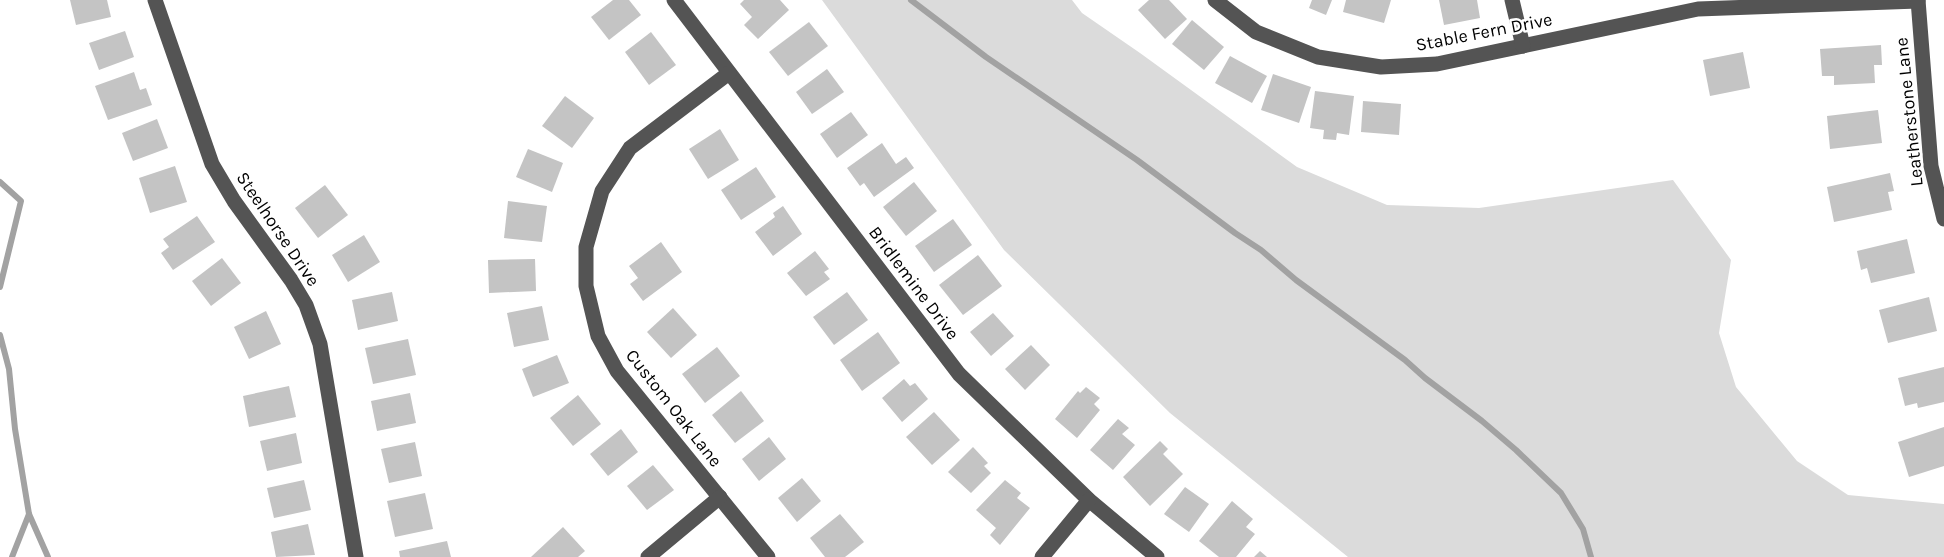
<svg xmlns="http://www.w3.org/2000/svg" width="1944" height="557" font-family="Karla,sans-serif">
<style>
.green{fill:#dbdbdb}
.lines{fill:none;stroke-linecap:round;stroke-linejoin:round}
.stream{stroke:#a2a2a2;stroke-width:6}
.building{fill:#c4c4c4}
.minor{stroke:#545454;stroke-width:15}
.labels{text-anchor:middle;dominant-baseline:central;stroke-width:5;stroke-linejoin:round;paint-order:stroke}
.street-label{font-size:18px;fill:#000;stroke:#fff}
</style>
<rect width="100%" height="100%" fill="#fff"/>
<path class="green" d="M822,0H1072L1082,13L1140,53L1297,167L1387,205L1479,208L1673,180L1731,260L1719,333L1736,387L1797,461L1848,495L1944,504V557H1348L1170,413L1004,250Z"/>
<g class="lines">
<g class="stream">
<path d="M911,0L986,57L1137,160L1235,233L1261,250L1296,280L1405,360L1425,378L1482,421L1516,450L1561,493L1583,529L1591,557"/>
<path d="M0,182L21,201L0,287"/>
<path d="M0,335L9,369L15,429L29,514L48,557"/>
<path d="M12,557L29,514"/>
</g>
</g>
<g class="building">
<path d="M70,0H107L111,17L76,25Z"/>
<path d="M613,0H629L641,15L609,40L591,17Z"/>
<path d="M744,0H780L789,10L758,39L744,25L752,17L740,4Z"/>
<path d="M1149,0H1169L1187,19L1165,39L1138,10Z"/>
<path d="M1312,0H1332L1326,15L1309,8Z"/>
<path d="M1346,0H1391L1384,23L1343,12Z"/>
<path d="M1439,0H1477L1480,18L1444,25Z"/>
<path d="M1192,20L1224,47L1204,70L1172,44Z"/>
<path d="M809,22L828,46L788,76L769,52Z"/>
<path d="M125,31L134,57L99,70L89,43Z"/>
<path d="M651,32L676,65L649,85L625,52Z"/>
<path d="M1881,45L1882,65H1874L1875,83L1834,85V76H1822L1820,49Z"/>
<path d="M1743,52L1750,88L1710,96L1703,60Z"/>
<path d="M1230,56L1267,76L1252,103L1215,83Z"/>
<path d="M827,69L844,92L812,114L796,92Z"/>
<path d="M134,72L140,90L146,88L152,105L108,120L95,86Z"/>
<path d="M1273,74L1311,87L1299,123L1261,110Z"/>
<path d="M1315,91L1354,96L1349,135L1337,133L1336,140L1323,139L1324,130L1310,128Z"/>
<path d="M565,96L594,118L572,148L542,126Z"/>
<path d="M1363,101L1401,104L1399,135L1361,132Z"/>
<path d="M1878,110L1882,143L1830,149L1827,116Z"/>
<path d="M851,112L868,135L837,158L820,134Z"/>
<path d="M157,119L168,148L133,161L122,133Z"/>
<path d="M720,129L739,160L708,179L689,149Z"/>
<path d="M882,143L896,164L906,157L914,168L874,197L864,183L860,186L847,168Z"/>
<path d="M528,149L563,163L552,192L516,177Z"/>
<path d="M175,166L187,202L150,213L139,178Z"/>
<path d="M756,167L776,197L741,220L721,190Z"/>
<path d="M1890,173L1894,191L1888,192L1892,210L1834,222L1827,187Z"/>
<path d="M914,182L937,211L906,236L883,207Z"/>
<path d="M325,185L348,215L318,238L295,208Z"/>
<path d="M508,201L547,206L542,242L504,238Z"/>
<path d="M783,206L802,234L773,256L755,232L775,217L773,213Z"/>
<path d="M197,216L215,242L173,270L161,253L169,247L163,239Z"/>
<path d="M953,219L972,245L934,272L915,246Z"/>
<path d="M364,235L380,262L348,282L332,255Z"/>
<path d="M1907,239L1915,273L1871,283L1867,268L1861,270L1857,251Z"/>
<path d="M661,242L682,272L643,301L630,284L638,278L629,266Z"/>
<path d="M815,251L829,269L824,272L830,279L806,296L787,273Z"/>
<path d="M978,255L1002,286L963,315L939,285Z"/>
<path d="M222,258L241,283L211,306L192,281Z"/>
<path d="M535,259L536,291L489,293L488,260Z"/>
<path d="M392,292L398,321L358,330L352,300Z"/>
<path d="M847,292L868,320L834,345L813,317Z"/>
<path d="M1929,297L1937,331L1888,343L1879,310Z"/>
<path d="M542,306L549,340L514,347L507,313Z"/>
<path d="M673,308L697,335L671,358L647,332Z"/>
<path d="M266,311L281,344L249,359L234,327Z"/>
<path d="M993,313L1014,336L991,356L970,332Z"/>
<path d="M878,332L900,363L862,391L840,360Z"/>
<path d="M408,339L416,375L373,384L365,348Z"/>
<path d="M1031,345L1050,365L1025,390L1005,369Z"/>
<path d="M717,347L740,376L705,403L682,374Z"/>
<path d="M557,355L569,383L533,397L522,369Z"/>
<path d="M1944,367V402L1918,408L1917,403L1905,406L1898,378Z"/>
<path d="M904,379L910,386L915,383L928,399L902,422L882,398Z"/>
<path d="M289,386L296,417L249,427L243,396Z"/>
<path d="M1086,387L1100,398L1094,404L1100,410L1077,438L1055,419L1078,391L1080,393Z"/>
<path d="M741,391L764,421L735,443L712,415Z"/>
<path d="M410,393L416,423L377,431L371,401Z"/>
<path d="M578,395L601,424L573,446L550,418Z"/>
<path d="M934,412L960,440L932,465L906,437Z"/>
<path d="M1118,419L1129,428L1122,434L1135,445L1113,470L1090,450Z"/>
<path d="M1944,427V466L1909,477L1898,442Z"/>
<path d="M621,429L638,452L608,476L590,454Z"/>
<path d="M296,433L302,463L267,471L260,441Z"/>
<path d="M769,437L786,459L759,481L742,459Z"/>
<path d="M1160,441L1168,449L1163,454L1183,474L1150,506L1123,477Z"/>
<path d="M415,442L422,476L389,483L381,449Z"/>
<path d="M973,447L988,463L984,466L991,473L971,493L948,472Z"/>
<path d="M653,465L674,490L647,510L627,486Z"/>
<path d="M802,478L821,501L797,522L778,498Z"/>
<path d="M304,480L311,510L274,518L267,488Z"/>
<path d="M1005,480L1021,493L1017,498L1030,508L1000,545L990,535L996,528L976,510Z"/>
<path d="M1185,487L1209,504L1189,532L1164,514Z"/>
<path d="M425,493L433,529L395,537L387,501Z"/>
<path d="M1232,501L1253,519L1246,527L1255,534L1236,557H1219L1199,541Z"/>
<path d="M840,514L864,542L845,557H825L810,538Z"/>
<path d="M308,524L315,555L276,557L271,532Z"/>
<path d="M563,527L585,551L578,557H531Z"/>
<path d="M447,541L451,557H400L399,551Z"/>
<path d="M1260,551L1267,557H1254Z"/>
</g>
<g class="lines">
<g class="minor">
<path d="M155,0L212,164L234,201L291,280L306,305L320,344L356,557"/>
<path d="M674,0L959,374L1089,500L1157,557"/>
<path d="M1215,0L1256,32L1318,57L1381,67L1437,64L1698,9L1918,1"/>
<path d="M1512,0L1523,46"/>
<path d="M1918,0L1931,166L1944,219"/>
<path d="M729,73L630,148L602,191L586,247V286L598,336L617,371L768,557"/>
<path d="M648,557L720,497"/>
<path d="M1042,557L1089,500"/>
</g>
</g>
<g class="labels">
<g class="street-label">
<text transform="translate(1484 32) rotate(-11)">Stable Fern Drive</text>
<text transform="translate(1909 112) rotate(-96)">Leatherstone Lane</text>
<text transform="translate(278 229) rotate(56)">Steelhorse Drive</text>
<text transform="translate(914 283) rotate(53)">Bridlemine Drive</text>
<text transform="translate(674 408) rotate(52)">Custom Oak Lane</text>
</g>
</g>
</svg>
